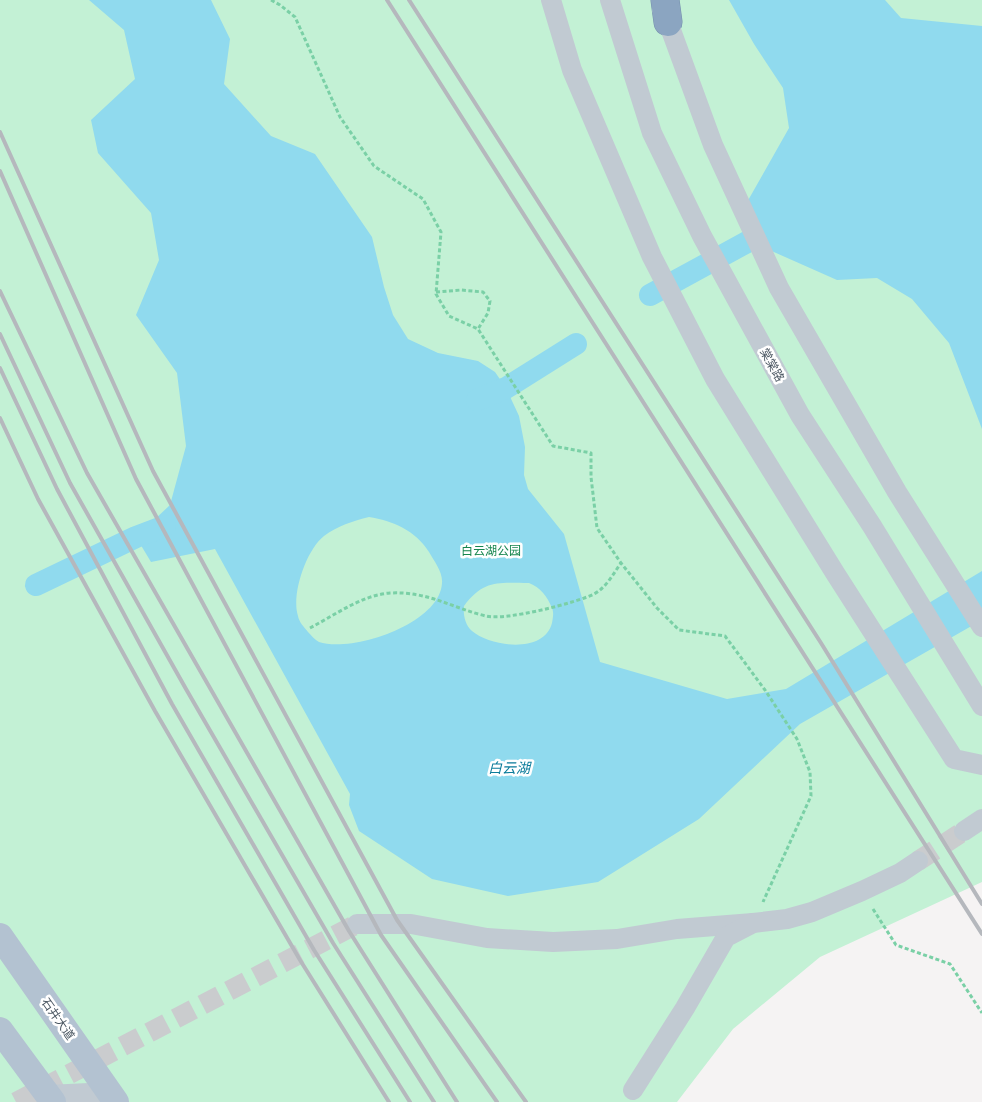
<svg xmlns="http://www.w3.org/2000/svg" width="982" height="1102" font-family="Roboto,'Noto Sans SC',sans-serif">
<style>
.green{fill:#c3f1d5}
.water{fill:#90daee;fill-rule:evenodd}
.lines{fill:none;stroke-linecap:round;stroke-linejoin:round}
.canal{stroke:#90daee;stroke-width:22}
.minor-tunnel{stroke:#caccce;stroke-width:20;stroke-dasharray:20 10;stroke-linecap:butt}
.highway-casing{stroke:#7690ad;stroke-width:29}
.path{stroke:#7ad0a6;stroke-width:3;stroke-dasharray:4 2.5;stroke-linecap:butt}
.minor{stroke:#c1cad2;stroke-width:20}
.major{stroke:#b3c2d1;stroke-width:26}
.highway{stroke:#8ba5c1;stroke-width:28}
.rail{stroke:#b5b8bd;stroke-width:4}
.labels{text-anchor:middle;dominant-baseline:central;stroke-width:5;stroke-linejoin:round;paint-order:stroke}
.street-label{font-size:12px;fill:#4a5661;stroke:#fff}
.park-label{font-size:12px;fill:#17864f;stroke:#fff}
.water-label{font-size:14px;font-style:italic;fill:#0c7c9b;stroke:#fff}
</style>
<rect width="100%" height="100%" fill="#f5f3f3"/>
<path class="green" d="M0,0H982V882L820,957L733,1029L677,1102H0Z"/>
<g class="water">
<path d="M89,0H211L230,39L224,84L271,136L315,154L372,237L384,287L393,315L408,339L438,353L478,361L495,372L506,388L519,416L525,447L524,475L528,489L564,534L600,662L727,699L786,689L982,571V620L800,724L699,819L598,882L508,896L432,879L359,831L349,805L350,794L215,549L151,562L136,537L170,505L186,446L177,373L136,315L159,260L151,213L98,153L91,120L135,79L124,30ZM369,517C393,521 415,530 429,552C434,561 443,572 442,583C440,624 352,653 319,642C315,640 311,635 308,632C304,627 299,622 298,616C291,595 306,550 324,536C337,526 353,521 369,517ZM529,583C541,588 547,596 552,608C554,613 553,617 552,623C544,654 491,647 472,631C465,625 463,615 464,606C484,579 499,583 529,583Z"/>
<path d="M729,0H885L901,18L982,26V429L949,343L912,299L877,278L837,280L749,241L742,211L789,128L783,88L754,44Z"/>
</g>
<g class="lines">
<g class="canal">
<path d="M650,295L749,241"/>
<path d="M477,400L506,388L576,344"/>
<path d="M36,585L136,537L165,526"/>
</g>
<g class="minor-tunnel">
<path d="M918,861L964,831"/>
<path d="M16,1102L357,924"/>
</g>
<defs>
<path id="highway" d="M665,0L668,22"/>
</defs>
<use href="#highway" class="highway-casing"/>
<g class="path">
<path d="M271,0L280,5L295,17L340,117L374,166L423,199L441,232L436,294L449,316L478,329L553,446L591,453V477L597,528L621,563L657,608L679,630L725,636L765,690L797,739L810,772L811,796L763,902"/>
<path d="M436,292L461,290L483,292L490,301L488,313L478,329"/>
<path d="M310,628C335,615 362,595 390,593C428,591 452,608 486,616C505,621 576,603 594,594C607,587 613,574 621,563"/>
<path d="M873,909L896,945L950,964L982,1013"/>
</g>
<g class="minor">
<path d="M551,0L572,70L652,257L715,379L835,573L954,759L982,765"/>
<path d="M610,0L652,133L702,236L800,415L872,526L982,706"/>
<path d="M662,9L668,22L713,145L779,288L897,492L982,627"/>
<path d="M964,831L982,819"/>
<path d="M357,924H411L487,938L553,942L617,939L677,929L753,923"/>
<path d="M633,1090L685,1008L726,937L753,923L787,919L812,912L862,891L900,873L918,861"/>
<path d="M48,1095L109,1092"/>
</g>
<g class="major">
<path d="M0,936L116,1102"/>
<path d="M0,1030L53,1102"/>
</g>
<use href="#highway" class="highway"/>
<g class="rail">
<path d="M387,0L982,934"/>
<path d="M409,0L821,643L982,904"/>
<path d="M0,132L153,471L397,920L526,1102"/>
<path d="M0,171L136,479L381,935L497,1102"/>
<path d="M0,291L87,473L349,931L457,1102"/>
<path d="M0,334L70,483L186,689L333,943L434,1102"/>
<path d="M0,368L57,489L172,704L314,950L410,1102"/>
<path d="M0,418L38,499L155,711L300,960L389,1102"/>
</g>
</g>
<g class="labels">
<g class="street-label">
<text transform="translate(772 365) rotate(61)">棠棠路</text>
<text transform="translate(58 1019) rotate(55)">石井大道</text>
</g>
<g class="park-label">
<text x="491" y="551">白云湖公园</text>
</g>
<g class="water-label">
<text x="509" y="768">白云湖</text>
</g>
</g>
</svg>
